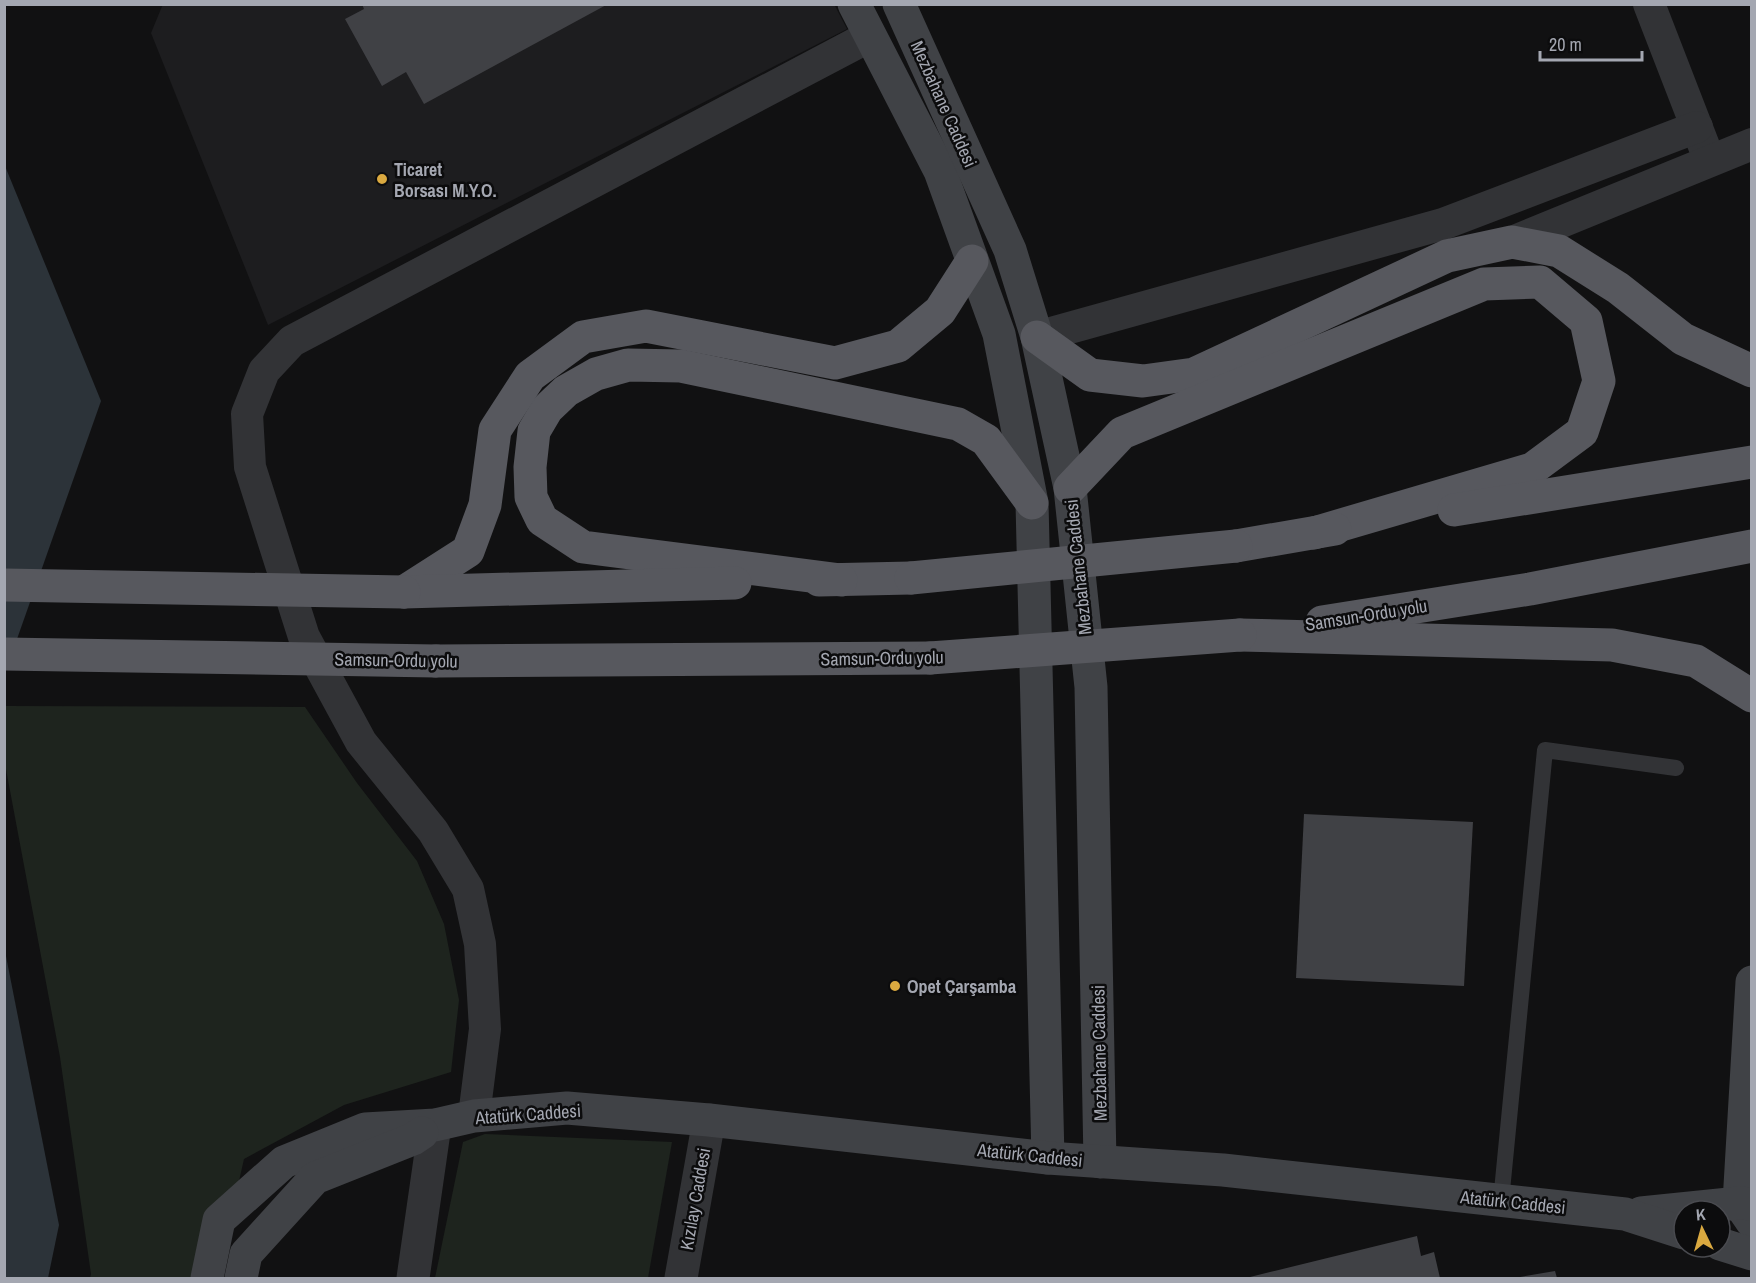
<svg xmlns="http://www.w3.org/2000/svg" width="1756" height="1283" font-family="'Archivo Narrow',sans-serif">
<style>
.built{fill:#1d1d1f}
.green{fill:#1e241e}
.water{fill:#2c3339}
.building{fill:#404145}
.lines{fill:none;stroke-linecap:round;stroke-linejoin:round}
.service{stroke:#323336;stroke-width:16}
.minor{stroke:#323336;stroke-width:32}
.tertiary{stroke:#323336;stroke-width:33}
.secondary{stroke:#404246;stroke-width:33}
.trunk{stroke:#57585e;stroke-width:33}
.trunk-bridge{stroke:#57585e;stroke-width:33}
.poi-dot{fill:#daa940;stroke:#0c0c0d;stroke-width:2}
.labels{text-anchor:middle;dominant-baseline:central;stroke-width:5;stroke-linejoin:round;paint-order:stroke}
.street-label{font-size:18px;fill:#a4a7b1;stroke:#0c0c0d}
.poi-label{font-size:18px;font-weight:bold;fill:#a4a7b1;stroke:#0c0c0d;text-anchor:start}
</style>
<rect width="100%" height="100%" fill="#111112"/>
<path class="built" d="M163,4H834L847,29L268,325L151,33Z"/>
<g class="green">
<path d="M4,706L305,707L357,783L417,861L444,924L459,1000L451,1072L344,1105L244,1159L217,1278H90L91,1274L60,1057L5,764Z"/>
<path d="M485,1134L672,1142L648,1278H435L463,1142Z"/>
</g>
<g class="water">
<path d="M5,166L101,401L5,673Z"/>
<path d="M4,946L59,1225L48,1278H5Z"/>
</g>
<g class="building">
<path d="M362,4H608L424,104L406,72L382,86L345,19L364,9Z"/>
<path d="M1304,814L1473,822L1464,986L1296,978Z"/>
<path d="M1417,1236L1421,1256L1434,1252L1440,1278H1246Z"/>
<path d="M1555,1271L1557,1278H1520V1277Z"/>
</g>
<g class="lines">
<path class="service" d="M1501,1201L1545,750L1676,768"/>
<g class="minor">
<path d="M1649,4L1704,146"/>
<path d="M1512,242L1752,144"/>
<path d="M1037,337L1443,224L1697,127"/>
<path d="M474,1116L485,1029L480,944L468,889L433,831L361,742L304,637L250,467L247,414L264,371L292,341L870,36"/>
</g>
<g class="tertiary">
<path d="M413,1278L435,1125"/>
<path d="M681,1278L709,1120"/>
</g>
<g class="secondary">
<path d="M854,4L940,171L999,334L1032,503L1048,1158"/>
<path d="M899,4L1010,250L1037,337L1070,488L1091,687L1100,1162"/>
<path d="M1752,982L1739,1203L1752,1222"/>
<path d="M1641,1213L1739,1203L1752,1204"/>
<path d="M1720,1244L1752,1254"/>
<path d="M207,1278L219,1220L284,1162L365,1129L435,1125L474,1116L567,1108L709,1120L1048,1158L1223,1170L1625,1214L1684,1233"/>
<path d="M241,1278L246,1254L315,1178L413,1139L422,1133"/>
</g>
<g class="trunk">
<path d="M1037,337L1090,375L1143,381L1194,374L1447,256L1512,242L1559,251L1618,288L1683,339L1752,371"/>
<path d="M1070,488L1122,433L1484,284L1540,282L1586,321L1599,381L1582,432L1532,469L1314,533"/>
<path d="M1454,510L1752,462"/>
<path d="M1236,546L1335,529"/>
<path d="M819,580L911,578"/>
<path d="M841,580L583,547L542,520L531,497L530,467L534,431L547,409L566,391L596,374L628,365L681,366L958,424L986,440L1032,503"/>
<path d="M404,592L468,551L485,505L495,430L530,376L583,337L646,326L835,363L898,346L940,311L972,261"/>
<path d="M404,592L735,583"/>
<path d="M1322,622L1530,589L1752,546"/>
<path d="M1240,635L1612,645L1696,661L1752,696"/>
<path d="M436,661L930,658"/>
</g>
<g class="trunk-bridge">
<path d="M911,578L1236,546"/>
<path d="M4,585L404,592"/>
<path d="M4,654L436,661"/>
<path d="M930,658L1240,635"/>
</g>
</g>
<g class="poi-dot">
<circle cx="382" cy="179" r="6"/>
<circle cx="895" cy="986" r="6"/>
</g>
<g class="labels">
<g class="street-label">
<text transform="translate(944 104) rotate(66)">Mezbahane Caddesi</text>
<text transform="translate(1078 567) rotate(-96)">Mezbahane Caddesi</text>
<text transform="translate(1366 615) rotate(-9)">Samsun-Ordu yolu</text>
<text transform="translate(882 658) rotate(-1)">Samsun-Ordu yolu</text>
<text transform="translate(396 660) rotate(1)">Samsun-Ordu yolu</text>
<text transform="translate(1099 1053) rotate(-91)">Mezbahane Caddesi</text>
<text transform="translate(528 1114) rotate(-4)">Atatürk Caddesi</text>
<text transform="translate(1030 1155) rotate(6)">Atatürk Caddesi</text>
<text transform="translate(695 1199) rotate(-80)">Kızılay Caddesi</text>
<text transform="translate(1513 1202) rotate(6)">Atatürk Caddesi</text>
</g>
<g class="poi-label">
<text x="394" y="169">Ticaret<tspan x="394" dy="21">Borsası M.Y.O.</tspan></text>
<text x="907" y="986">Opet Çarşamba</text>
</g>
</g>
<rect width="1756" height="1283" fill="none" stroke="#a4a7b1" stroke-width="12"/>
<g transform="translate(1702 1229) rotate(355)"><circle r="28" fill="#0c0c0d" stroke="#494a4f" stroke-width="1.5"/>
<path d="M0-4.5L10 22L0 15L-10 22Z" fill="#daa940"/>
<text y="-9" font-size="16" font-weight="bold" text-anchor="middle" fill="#a4a7b1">K</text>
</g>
<path d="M1540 51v9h102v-9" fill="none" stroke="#a4a7b1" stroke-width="3"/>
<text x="1549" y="51" font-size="18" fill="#a4a7b1" stroke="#0c0c0d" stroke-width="4.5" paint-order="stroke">20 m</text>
</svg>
